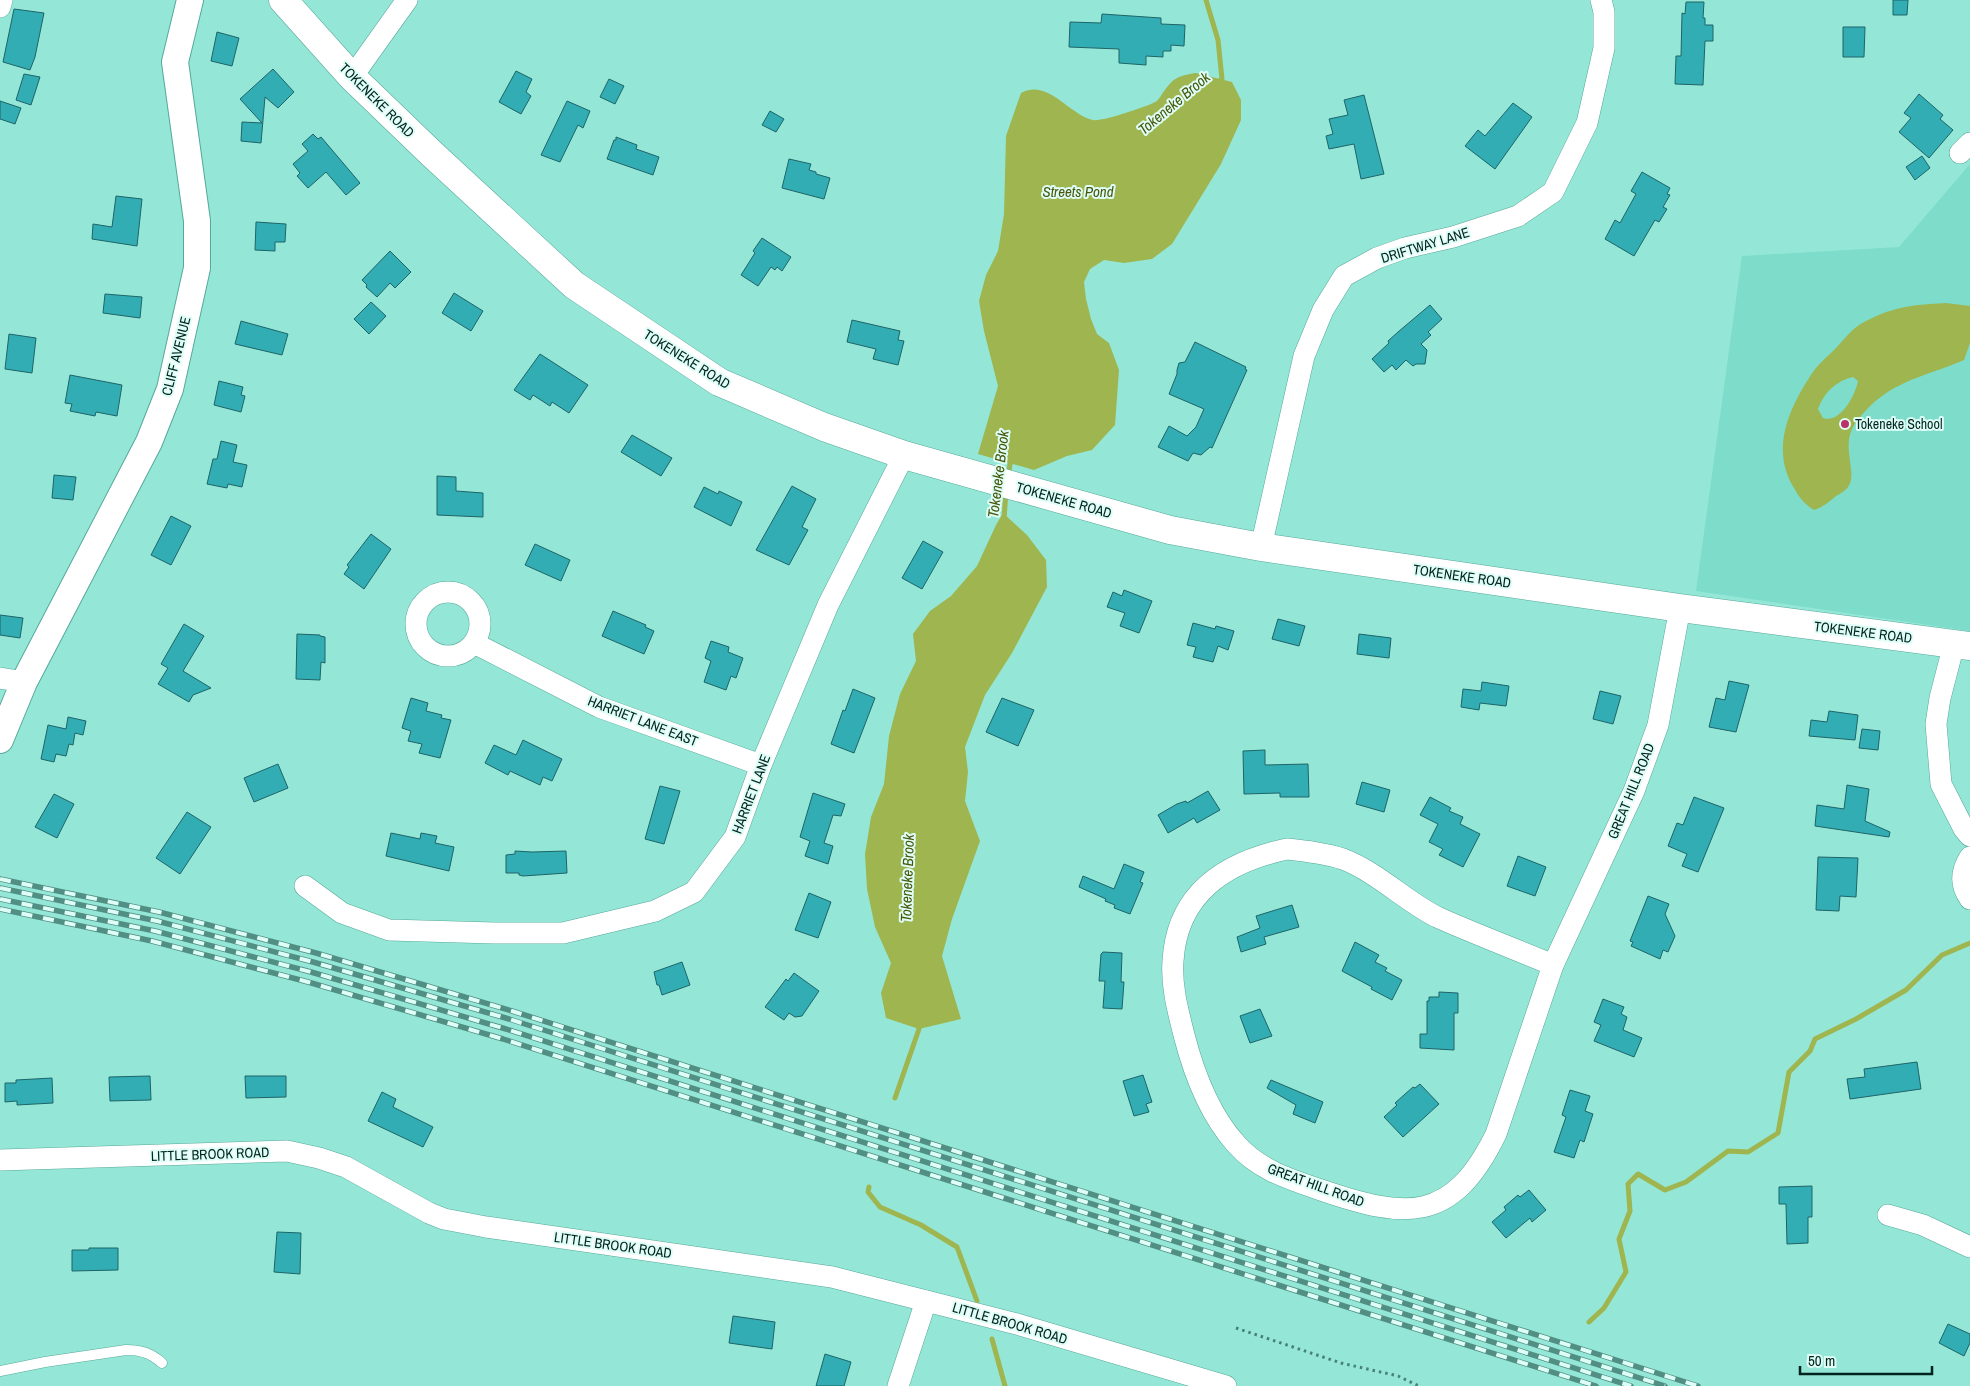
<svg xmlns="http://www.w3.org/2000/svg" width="1970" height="1386" font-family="'Archivo Narrow',sans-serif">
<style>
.built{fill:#7ddcca}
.water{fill:#9fb54f;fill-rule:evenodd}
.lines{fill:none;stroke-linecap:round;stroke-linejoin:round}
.stream{stroke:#9fb54f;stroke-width:5}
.building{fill:#32adb3;stroke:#1e6468}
.service-casing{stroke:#56a99a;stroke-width:11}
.minor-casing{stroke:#56a99a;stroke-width:22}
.tertiary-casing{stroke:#56a99a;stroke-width:28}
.secondary-casing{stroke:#56a99a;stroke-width:29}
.path{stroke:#478176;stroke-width:3;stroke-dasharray:2.5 4;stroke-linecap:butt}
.service{stroke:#fff;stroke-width:10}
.minor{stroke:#fff;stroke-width:21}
.tertiary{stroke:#fff;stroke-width:26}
.secondary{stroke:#fff;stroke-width:28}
.rail-casing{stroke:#518e83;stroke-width:5.5}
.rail{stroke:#defdf6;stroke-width:4;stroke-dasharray:11;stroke-linecap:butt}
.poi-dot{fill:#ba306a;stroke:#defdf6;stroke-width:2}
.labels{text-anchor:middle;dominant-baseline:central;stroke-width:4;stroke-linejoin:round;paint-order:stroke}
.street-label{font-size:14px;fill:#00231e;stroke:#defdf6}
.poi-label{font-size:14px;fill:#00231e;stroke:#defdf6;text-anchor:start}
.water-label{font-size:15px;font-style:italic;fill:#4a570b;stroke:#defdf6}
</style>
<rect width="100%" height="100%" fill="#94e7d6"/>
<path class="built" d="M1970,164V631L1696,591L1742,256L1899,247Z"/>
<g class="water">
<path d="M1196,73L1232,82L1241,100V120L1221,164L1172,244L1152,259L1124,263L1104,260L1090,269L1084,282L1086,299L1091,319L1097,334L1109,343L1119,370L1115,425L1092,450L1067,456L1034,470L978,454L998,386L984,331L979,301L986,275L998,251L1004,214L1006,136L1021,93C1048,78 1069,115 1093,120C1101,122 1146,107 1155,102C1158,101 1160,97 1162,94C1173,78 1177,76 1196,73Z"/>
<path d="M1946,303L1970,306V343L1964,360C1922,378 1887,381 1857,421C1838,445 1859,472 1848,487C1846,490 1840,494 1836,496C1829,502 1823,507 1814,510C1804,504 1799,497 1794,488C1770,450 1789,408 1811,375C1817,365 1827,357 1834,350C1842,342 1850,331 1859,325C1890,307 1910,305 1946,303ZM1853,377L1858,381C1855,396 1840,424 1823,418L1818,409C1824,392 1836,381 1853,377Z"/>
<path d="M1003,513L1027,535L1046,560L1047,587L1012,653L985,695L965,747L968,772L965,801L980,841L952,919L942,956L961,1019L919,1029L886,1018L881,993L891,963L875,927L867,889L865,854L871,817L884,784L889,736L900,694L916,661L913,634L930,611L951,596L977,566L996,525Z"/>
</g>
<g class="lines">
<g class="stream">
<path d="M1206,0L1218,40L1222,79L1217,83"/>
<path d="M1008,477L1011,458"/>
<path d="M1004,519L1006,492"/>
<path d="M895,1098L919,1029L918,1023"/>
<path d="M869,1187L868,1192L880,1207L921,1225L957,1247L977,1301"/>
<path d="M1589,1322L1604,1308L1626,1272L1619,1239L1630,1211L1628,1184L1638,1174L1665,1190L1686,1182L1728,1151L1748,1152L1778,1133L1789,1072L1810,1051L1815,1039L1856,1019L1906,990L1942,955L1970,943"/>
<path d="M992,1339L1005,1386"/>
</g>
</g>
<g class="building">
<path d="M1893,0H1908L1907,15H1893Z"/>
<path d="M1686,2H1704L1703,18H1705V25H1713V41H1705L1703,85L1675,84L1676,56H1681L1682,13L1685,14Z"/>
<path d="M14,9L44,13L35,57L30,70L3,62Z"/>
<path d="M1102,14L1161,18V24L1185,25L1184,46L1171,45V51H1163V57L1146,56V65L1119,63V49L1069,47L1070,22L1101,23Z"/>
<path d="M1843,27H1865L1864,57H1843Z"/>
<path d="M217,32L239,38L232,66L211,61Z"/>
<path d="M273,69L294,92L278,108L265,97L261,143L241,141L242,122L262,123L240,99Z"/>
<path d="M516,71L532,79L526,92L531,96L521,114L499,102Z"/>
<path d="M24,74L40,77L31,105L16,100Z"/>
<path d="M609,79L624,86L615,104L600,97Z"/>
<path d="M1919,94L1943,115L1940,119L1953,130L1929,158L1899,132L1911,118L1904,113Z"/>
<path d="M1364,95L1384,174L1361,179L1354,144L1329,149L1326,136L1333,134L1329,119L1348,115L1344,100Z"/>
<path d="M0,101L21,108L15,124L0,119Z"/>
<path d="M567,101L590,111L583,128L578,125L560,162L541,155Z"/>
<path d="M1513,103L1532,117L1495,169L1465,146L1478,130L1485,136Z"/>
<path d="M770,111L784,119L776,132L762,125Z"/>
<path d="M313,134L318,139L321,137L360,183L346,195L326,172L308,188L297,176L300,173L293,164L308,151L302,144Z"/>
<path d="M616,137L637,145L636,149L659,157L653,175L607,159L614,140H616Z"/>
<path d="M1922,156L1930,168L1915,180L1906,167Z"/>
<path d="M789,159L811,164L809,170L816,172V174L830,178L824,199L782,188Z"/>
<path d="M1642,172L1670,188L1667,194L1670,195L1663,207L1667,209L1659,222L1655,220L1634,256L1605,239L1615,220L1620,223L1636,194L1631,191Z"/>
<path d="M116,196L142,199L137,246L92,239L93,224L112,227Z"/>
<path d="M256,222L286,224L285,242H275V251L255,250Z"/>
<path d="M762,238L791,257L782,271L777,267L775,270L771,267L758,286L741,275L755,253L753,251Z"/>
<path d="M390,251L411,272L395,288L390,283L377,297L366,287L367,285L362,280Z"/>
<path d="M454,293L483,311L471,331L442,313Z"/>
<path d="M105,294L142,297L140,318L103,313Z"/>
<path d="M371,302L386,316L369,334L354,319Z"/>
<path d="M1430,305L1442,319L1428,332L1431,335L1421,344L1427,350L1425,364H1416L1413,366L1406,360L1396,370L1392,365L1384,372L1372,359L1389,343L1388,341L1398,332Z"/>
<path d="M852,320L900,331L898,340L904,341L898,365L873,359L876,349L847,342Z"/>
<path d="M241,321L288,334L282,355L235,344Z"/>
<path d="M9,334L36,338L32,373L5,369Z"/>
<path d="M1195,342L1246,367L1245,369L1247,370L1212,448L1210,447L1201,455L1193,453L1188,461L1158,447L1169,426L1187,436L1196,427L1204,409L1169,394L1177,374V370L1179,363L1185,362Z"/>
<path d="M540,354L588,385L569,413L552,402L550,406L533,395L530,400L514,390Z"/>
<path d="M70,375L122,385L117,416L96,412L95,416L70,411L72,404L65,403Z"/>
<path d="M219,381L243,387L241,395L245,396L241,412L214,405Z"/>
<path d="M632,435L672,458L661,476L621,452Z"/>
<path d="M221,441L237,445L233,462L247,465L242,487L228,484L227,488L207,484L213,459H217Z"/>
<path d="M54,475L76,477L73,500L52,498Z"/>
<path d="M437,476L456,477V491L483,493V517L437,515Z"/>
<path d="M792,486L816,499L802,527L808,530L789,565L756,550Z"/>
<path d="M704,487L718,494L719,491L742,502L731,526L694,507Z"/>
<path d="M171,516L191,526L171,565L151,555Z"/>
<path d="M371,534L391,549L364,589L344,574L349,567L347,565Z"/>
<path d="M923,541L943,552L922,589L902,578Z"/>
<path d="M535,544L570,560L561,581L525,565Z"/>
<path d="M1124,590L1152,601L1139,633L1120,626L1125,613L1107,607L1113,592L1122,596Z"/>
<path d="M613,611L646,625L645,627L654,631L644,654L602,636Z"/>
<path d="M0,615L23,618L20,638L0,635Z"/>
<path d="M1278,619L1305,626L1299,646L1272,639Z"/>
<path d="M1193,623L1215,629L1216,626L1234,631L1228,650L1218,646L1213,662L1193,657L1196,647L1187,645Z"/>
<path d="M184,624L204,636L183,671L211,688L193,695L189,702L158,684L168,668L161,664Z"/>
<path d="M297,634L320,635V636L325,637V663L321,662L320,680L296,679Z"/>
<path d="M1359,634L1391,638L1389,658L1357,654Z"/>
<path d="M711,641L729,647L728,652L743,658L736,678L731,676L726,690L704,682L711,661L705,658Z"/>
<path d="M1729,681L1749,685L1736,732L1709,727L1716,698L1725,700Z"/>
<path d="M1482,682L1509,686L1506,706L1480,703L1479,710L1461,707L1463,689L1481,691Z"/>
<path d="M853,689L875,698L854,753L831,744L843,710L845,711Z"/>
<path d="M1600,691L1621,696L1613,724L1593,719Z"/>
<path d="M411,698L428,703L426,711L442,715L441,718L451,720L440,758L419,753L422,744L408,741L411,731L402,728Z"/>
<path d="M1002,698L1034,710L1018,746L986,732Z"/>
<path d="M1829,711L1858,715L1855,740L1809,736L1811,720L1827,722Z"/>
<path d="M68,717L86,721L83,735L75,733L73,745L69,744L66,756L56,754L54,762L41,759L48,725L66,729Z"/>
<path d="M1862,729L1880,731L1878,750L1859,748Z"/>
<path d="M523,740L562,759L552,781L543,777L540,785L510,771L508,775L485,763L494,745L516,755Z"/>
<path d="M1265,750V765L1308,764L1309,797H1280V793L1244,794L1243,751Z"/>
<path d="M278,764L288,788L254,802L244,778Z"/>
<path d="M1362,782L1390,790L1384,812L1356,804Z"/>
<path d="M1847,785L1869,789L1865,821L1890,832L1889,837L1815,826L1817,805L1844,809Z"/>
<path d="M660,786L680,791L664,844L645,839Z"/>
<path d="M1208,791L1220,810L1197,823L1194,818L1168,833L1158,815L1177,804L1186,801L1187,803Z"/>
<path d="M813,793L845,804L841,816L833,815L824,843L833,846L828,864L805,856L810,841L800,837Z"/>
<path d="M54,794L74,804L57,838L35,827Z"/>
<path d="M1430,797L1451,808L1449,811L1463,817L1460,824L1480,834L1463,867L1439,855L1443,849L1429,842L1438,824L1420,815Z"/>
<path d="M1694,797L1724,808L1698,872L1682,866L1687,854L1668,846L1677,823L1683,825Z"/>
<path d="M187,812L211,827L180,874L156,858Z"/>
<path d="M391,833L420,839L421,833L437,836L435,843L454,847L449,871L386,856Z"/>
<path d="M515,851L532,852L566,851L567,873L523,876L519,875V873H506V855L515,854Z"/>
<path d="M1518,856L1546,867L1535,896L1507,886Z"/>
<path d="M1818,857L1858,858L1856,897L1840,896L1839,911L1816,910Z"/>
<path d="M1124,864L1144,872L1140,882L1143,883L1130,914L1114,908L1115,905L1105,901L1106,899L1079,887L1083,876L1114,889Z"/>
<path d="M809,893L831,902L818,938L795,930Z"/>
<path d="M1648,896L1669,904L1665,914L1675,936L1668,952L1663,950L1660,959L1631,946L1633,942L1630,941Z"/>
<path d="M1292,905L1299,927L1264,937L1266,944L1241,952L1237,937L1260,928L1256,916Z"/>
<path d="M1355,942L1379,955L1375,962L1387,968L1385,971L1402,980L1392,1000L1371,989L1372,987L1342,971Z"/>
<path d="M1103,952L1122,953L1121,982H1124L1122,1009L1103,1008L1105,981H1099L1101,954Z"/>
<path d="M682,962L690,985L662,995L659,985H657L654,972Z"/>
<path d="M794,973L819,991L802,1016L795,1017L789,1013L784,1020L765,1007L786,979L788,981Z"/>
<path d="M1439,992L1458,993V1013H1454V1050L1420,1048V1034H1427V1001H1429V997H1439Z"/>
<path d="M1603,999L1624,1007L1621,1014L1627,1017L1623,1030L1642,1038L1634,1057L1594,1041L1601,1025L1594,1022Z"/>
<path d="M1260,1009L1272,1036L1250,1043L1240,1016Z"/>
<path d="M1917,1062L1921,1089L1850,1099L1847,1079L1865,1077L1864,1069Z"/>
<path d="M1143,1075L1152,1102L1146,1104L1149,1112L1134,1116L1123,1081Z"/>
<path d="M150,1076L151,1100L110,1101L109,1077Z"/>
<path d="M245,1076H286V1097L246,1098Z"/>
<path d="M52,1078L53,1103L17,1105V1101L5,1102V1083H16V1080Z"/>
<path d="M1271,1080L1323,1102L1315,1123L1293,1114L1296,1105L1267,1088Z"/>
<path d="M1420,1084L1439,1104L1403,1137L1384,1117L1397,1105L1395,1103L1413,1087L1415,1088Z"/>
<path d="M1570,1090L1590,1096L1585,1111L1593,1114L1584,1142L1580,1140L1574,1158L1554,1152L1566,1117L1562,1115Z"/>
<path d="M382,1092L396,1099L393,1107L433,1127L423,1147L368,1121Z"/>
<path d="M1812,1186V1217H1808V1243L1787,1244L1786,1204H1779V1187Z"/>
<path d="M1529,1190L1546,1210L1532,1222L1530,1218L1506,1238L1492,1222L1506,1210L1504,1207L1518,1195L1520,1197Z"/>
<path d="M277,1232L301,1233L300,1274L274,1272Z"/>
<path d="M89,1248H118V1270L72,1271V1250H89Z"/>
<path d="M733,1316L775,1322L772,1349L729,1343Z"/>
<path d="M1948,1324L1970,1334V1343L1964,1356L1939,1343Z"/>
<path d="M825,1354L851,1362L844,1386H816Z"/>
</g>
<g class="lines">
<defs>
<path id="service" d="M0,1371L45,1362L126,1350C141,1350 151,1353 162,1363"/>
<g id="minor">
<path d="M0,7L2,0"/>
<path d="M352,77L407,0"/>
<path d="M1960,153L1970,143"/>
<path d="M1261,547L1304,356L1323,310L1344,276L1377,258L1405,248L1453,237L1518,216L1553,192L1587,123L1604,48V12L1601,0"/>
<circle cx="448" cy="624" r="32"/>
<path d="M474,643L599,707L761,765"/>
<path d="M1954,644L1940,698L1936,724L1941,784L1964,829L1970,836"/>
<path d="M0,678L24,682"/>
<path d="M1287,849C1306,851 1325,853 1343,859C1377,872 1405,901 1437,917C1475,934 1515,949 1553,965L1496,1134C1452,1224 1406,1219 1321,1190C1289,1179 1259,1170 1236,1144C1209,1114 1194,1074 1184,1035C1178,1011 1171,986 1173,961C1177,893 1226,862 1287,849Z"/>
<path d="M1970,857C1961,871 1960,885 1970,899"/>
<path d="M305,886L342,913L389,930L494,933H563L655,911L694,892L735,837L761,765L828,605L904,455"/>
<path d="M1553,965L1634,791L1658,725L1680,608"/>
<path d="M0,1160L287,1151L319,1158L346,1167L429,1213L444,1219L486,1227L832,1277L1017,1324L1226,1386"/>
<path d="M1888,1215L1923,1225L1970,1247"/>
<path d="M898,1386L926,1301"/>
</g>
<path id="tertiary" d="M0,740L24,682L149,442L170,389L197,268V221L175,62L190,0"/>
<path id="secondary" d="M283,0L352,77L432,154L574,285L719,382L824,427L904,455L1170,530L1261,547L1680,608L1970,646"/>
</defs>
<use href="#service" class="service-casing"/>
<use href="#minor" class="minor-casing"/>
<use href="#tertiary" class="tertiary-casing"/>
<use href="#secondary" class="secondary-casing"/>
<path class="path" d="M1236,1328L1341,1363L1398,1376L1419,1386"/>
<use href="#service" class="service"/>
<use href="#minor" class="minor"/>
<use href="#tertiary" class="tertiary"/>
<use href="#secondary" class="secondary"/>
<defs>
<g id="rail">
<path d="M0,879L159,912L316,953L512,1011L1698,1386"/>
<path d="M0,888L157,921L313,962L509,1019L1665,1386"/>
<path d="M0,899L155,931L311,972L506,1029L1631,1386"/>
<path d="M0,909L152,941L308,982L503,1039L1596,1386"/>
</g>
</defs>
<use href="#rail" class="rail-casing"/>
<use href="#rail" class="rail"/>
</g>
<circle class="poi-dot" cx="1845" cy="424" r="5"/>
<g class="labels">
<g class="street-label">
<text transform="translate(377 100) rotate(45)">TOKENEKE ROAD</text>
<text transform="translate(1425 245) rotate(-17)">DRIFTWAY LANE</text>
<text transform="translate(176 356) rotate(-76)">CLIFF AVENUE</text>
<text transform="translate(687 359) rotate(32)">TOKENEKE ROAD</text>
<text transform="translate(1064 500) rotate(16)">TOKENEKE ROAD</text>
<text transform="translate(1462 576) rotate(8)">TOKENEKE ROAD</text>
<text transform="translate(1863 632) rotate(7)">TOKENEKE ROAD</text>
<text transform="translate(643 721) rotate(21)">HARRIET LANE EAST</text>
<text transform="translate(1631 791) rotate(-68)">GREAT HILL ROAD</text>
<text transform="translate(751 794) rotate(-69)">HARRIET LANE</text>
<text transform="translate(210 1154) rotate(-2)">LITTLE BROOK ROAD</text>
<text transform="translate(1316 1185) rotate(20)">GREAT HILL ROAD</text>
<text transform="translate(613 1245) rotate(8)">LITTLE BROOK ROAD</text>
<text transform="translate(1010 1323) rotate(16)">LITTLE BROOK ROAD</text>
</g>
<g class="poi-label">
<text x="1855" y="424">Tokeneke School</text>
</g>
<g class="water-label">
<text transform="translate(1174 103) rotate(-40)">Tokeneke Brook</text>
<text x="1078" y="191">Streets Pond</text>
<text transform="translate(998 474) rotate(-83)">Tokeneke Brook</text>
<text transform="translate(907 878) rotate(-88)">Tokeneke Brook</text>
</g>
</g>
<path d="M1800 1366v8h132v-8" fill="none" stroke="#00231e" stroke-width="2.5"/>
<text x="1808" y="1366" font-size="15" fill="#00231e" stroke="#defdf6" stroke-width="4" paint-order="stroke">50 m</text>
</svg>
